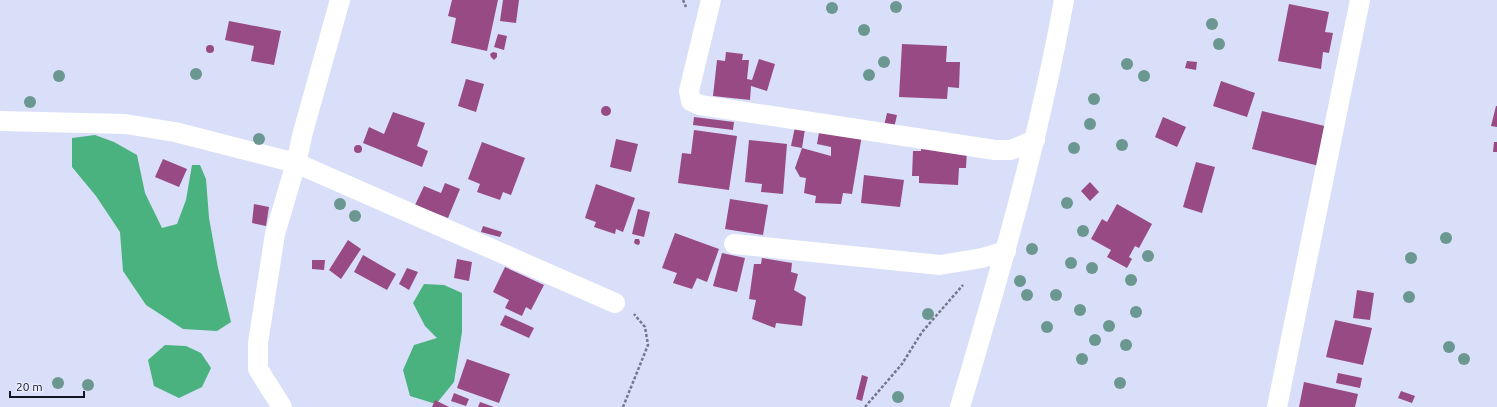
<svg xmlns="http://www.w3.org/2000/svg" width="1497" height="407" font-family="Ubuntu,sans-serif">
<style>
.forest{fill:#49b27e}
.building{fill:#974a83}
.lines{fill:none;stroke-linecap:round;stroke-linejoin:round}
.path{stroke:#74778c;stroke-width:2.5;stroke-dasharray:3 2;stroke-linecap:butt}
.street{stroke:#fff;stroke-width:20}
.tree{fill:#6a9891}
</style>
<rect width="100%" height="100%" fill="#d9def9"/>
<g class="forest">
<path d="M95,135L114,142L137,155L145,193L162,228L177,224L186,200L192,165H200L206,179L209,218L218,268L231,322L217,331L183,329L146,305L123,271L120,232L96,196L72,167V138Z"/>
<path d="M424,284L444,285L462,293V332L454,382L436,404L410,396L403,370L414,345L437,338L425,326L413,303Z"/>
<path d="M165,345L186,346L201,353L211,368L202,387L179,398L154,386L148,360Z"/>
</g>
<g class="building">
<path d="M452,0H498L487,51L451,43L456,18L448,16Z"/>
<path d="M503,0H519L516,23L500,21Z"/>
<path d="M1289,4L1329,12L1325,32L1333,33L1329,53L1323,52L1321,69L1278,61Z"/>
<path d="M229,21L281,31L274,65L251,61L254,46L225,40Z"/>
<path d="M498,34L507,36L504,50L494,47Z"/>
<path d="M902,44L947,46L946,62H960L959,88L948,87L947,99L899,97Z"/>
<circle cx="210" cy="49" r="4"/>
<path d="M493,52L497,53V57L494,60L491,57L490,54Z"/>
<path d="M726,52L743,54L742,60H749L747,79L752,80L759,59L775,64L767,91L751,86L750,100L713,96L717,60L725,61Z"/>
<path d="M1187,61L1197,62L1196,70L1185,68Z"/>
<path d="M466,79L484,84L476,112L458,106Z"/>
<path d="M1221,81L1255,93L1247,117L1213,106Z"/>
<path d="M1496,106H1497V127L1491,126Z"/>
<circle cx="606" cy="111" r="5"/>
<path d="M1262,111L1333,128L1323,167L1252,149Z"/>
<path d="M393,112L425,123L417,146L428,151L422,167L363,143L369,127L384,134Z"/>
<path d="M887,113L897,115L894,128L884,126Z"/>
<path d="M694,117L734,122L733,130L693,125Z"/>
<path d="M1163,117L1186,127L1177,147L1155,137Z"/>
<path d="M795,127L805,129L802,148L791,146Z"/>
<path d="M820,127L862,135L852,194L843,193L841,204L815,203L816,196L804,193L806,178L800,177L795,168L802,148L831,156V147L817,144Z"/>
<path d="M694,130L737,136L729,190L678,183L682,153L691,154Z"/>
<path d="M616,139L638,144L631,172L610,167Z"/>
<path d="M749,140L787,144L783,194L761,192L762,184L745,182Z"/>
<path d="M482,142L525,158L511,195L503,192L500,200L477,192L480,184L468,179Z"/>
<path d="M1494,142H1497V152H1493Z"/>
<circle cx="358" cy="149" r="4"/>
<path d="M921,147L967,149L966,168H959L958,185L919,183V176H912L913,151H921Z"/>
<path d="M163,159L187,169L179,187L155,177Z"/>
<path d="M1196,162L1215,167L1202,213L1183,207Z"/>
<path d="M864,175L904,180L900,207L861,203Z"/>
<path d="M1090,182L1099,192L1090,201L1081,191Z"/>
<path d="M445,183L460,189L448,218L415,205L424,186L441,193Z"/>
<path d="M596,184L635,198L623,232L616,229L615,234L594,227L596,222L585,218Z"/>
<path d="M730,199L768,205L763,235L725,229Z"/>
<path d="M254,204L269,207L266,226L252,223Z"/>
<path d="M1117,204L1152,224L1139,248L1135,246L1129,257L1132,259L1127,268L1107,257L1111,250L1091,239L1102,219L1107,222Z"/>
<path d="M638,209L650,212L644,237L632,234Z"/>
<path d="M483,226L502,232L500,237L481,232Z"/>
<path d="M675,233L719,249L707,282L697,278L692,289L673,283L677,273L662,268Z"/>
<path d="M635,239H639L640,242L639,245L635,244L634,242Z"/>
<path d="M348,240L361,249L341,279L329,270Z"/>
<path d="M722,253L745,258L737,292L713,286Z"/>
<path d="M363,255L396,274L387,290L354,272Z"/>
<path d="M762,258L792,263L791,272L798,274L794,290L806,297L802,326L776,323L775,328L752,319L756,300L749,299L754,264H761Z"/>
<path d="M457,259L472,262L469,281L454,278Z"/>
<path d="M312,260H325L324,270L312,269Z"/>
<path d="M505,267L544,285L531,310L526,307L522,316L505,308L509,300L493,292Z"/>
<path d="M407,268L418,272L409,290L399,284Z"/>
<path d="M1357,290L1374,293L1370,320L1353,318Z"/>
<path d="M505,315L534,328L529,338L500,325Z"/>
<path d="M1335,320L1372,328L1363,365L1326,357Z"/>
<path d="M467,359L510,374L499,403L457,388Z"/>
<path d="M1338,373L1362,378L1360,388L1336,383Z"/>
<path d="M862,375L868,377L862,401L856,399Z"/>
<path d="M1304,382L1358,394L1355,407H1299Z"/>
<path d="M1401,391L1415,396L1412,403L1398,398Z"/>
<path d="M454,393L469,399L466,406L451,401Z"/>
<path d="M435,400L449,407H432Z"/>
<path d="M480,402L494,407H478Z"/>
</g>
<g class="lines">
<g class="path">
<path d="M683,0L686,7"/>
<path d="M623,407L648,345L645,327L634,314"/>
<path d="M865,407L902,364L922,332L963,285"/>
</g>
<g class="street">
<path d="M711,0L689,91L691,101L700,105L995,150H1011L1035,140"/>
<path d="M0,121L125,124L175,132L296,163L615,303"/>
<path d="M734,244L940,265L982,258L1006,251"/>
<path d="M282,407L258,369V343L275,234L296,163L303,132L340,0"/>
<path d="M960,407C1000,272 1039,139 1064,0"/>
<path d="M1277,407L1360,0"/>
</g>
</g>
<g class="tree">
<circle cx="896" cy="7" r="6"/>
<circle cx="832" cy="8" r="6"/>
<circle cx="1212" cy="24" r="6"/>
<circle cx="864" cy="30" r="6"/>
<circle cx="1219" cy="44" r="6"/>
<circle cx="884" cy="62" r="6"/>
<circle cx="1127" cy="64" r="6"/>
<circle cx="196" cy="74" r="6"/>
<circle cx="869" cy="75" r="6"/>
<circle cx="59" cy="76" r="6"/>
<circle cx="1144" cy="76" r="6"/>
<circle cx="1094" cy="99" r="6"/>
<circle cx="30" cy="102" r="6"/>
<circle cx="1090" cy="124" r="6"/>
<circle cx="259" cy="139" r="6"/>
<circle cx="1122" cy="145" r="6"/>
<circle cx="1074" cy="148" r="6"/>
<circle cx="1067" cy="203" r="6"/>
<circle cx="340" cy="204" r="6"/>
<circle cx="355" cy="216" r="6"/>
<circle cx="1083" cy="231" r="6"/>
<circle cx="1446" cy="238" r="6"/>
<circle cx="1032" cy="249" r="6"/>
<circle cx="1148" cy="256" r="6"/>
<circle cx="1411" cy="258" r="6"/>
<circle cx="1071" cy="263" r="6"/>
<circle cx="1092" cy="268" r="6"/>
<circle cx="1131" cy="280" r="6"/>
<circle cx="1020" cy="281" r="6"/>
<circle cx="1027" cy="295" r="6"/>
<circle cx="1056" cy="295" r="6"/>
<circle cx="1409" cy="297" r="6"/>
<circle cx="1080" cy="310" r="6"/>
<circle cx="1136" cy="312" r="6"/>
<circle cx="928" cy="314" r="6"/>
<circle cx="1109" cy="326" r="6"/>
<circle cx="1047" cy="327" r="6"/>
<circle cx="1095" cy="340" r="6"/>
<circle cx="1126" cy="345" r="6"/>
<circle cx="1449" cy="347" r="6"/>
<circle cx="1082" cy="359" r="6"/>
<circle cx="1464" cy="359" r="6"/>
<circle cx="58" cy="383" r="6"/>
<circle cx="1120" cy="383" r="6"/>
<circle cx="88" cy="385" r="6"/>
<circle cx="898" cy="397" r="6"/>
</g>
<path d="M10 391v6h74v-6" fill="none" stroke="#141625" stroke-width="2"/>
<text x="16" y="391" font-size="12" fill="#141625" stroke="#e8ebfe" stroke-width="3" paint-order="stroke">20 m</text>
</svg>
